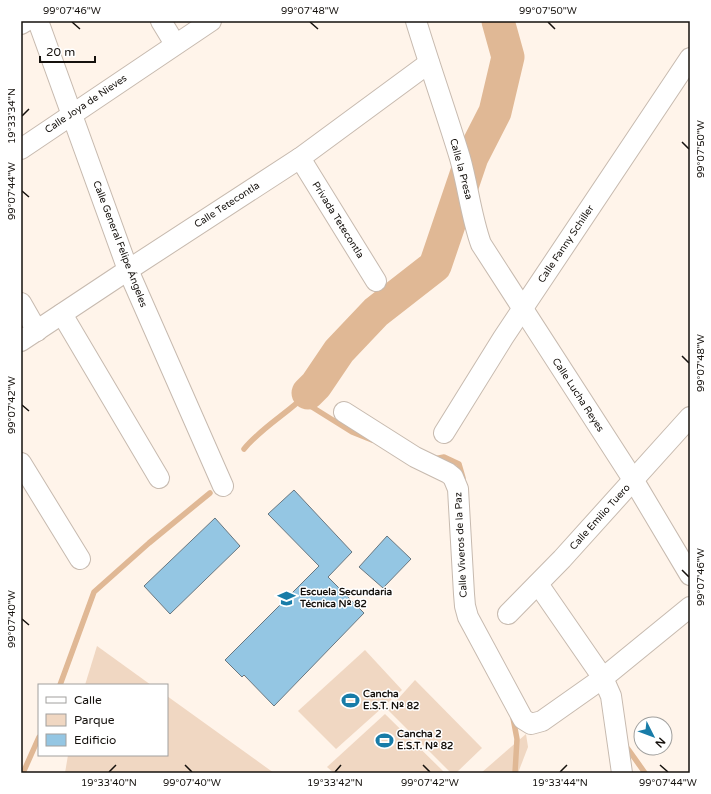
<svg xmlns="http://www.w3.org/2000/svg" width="711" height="794" font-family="'Varela Round',sans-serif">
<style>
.green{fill:#f0d7c2}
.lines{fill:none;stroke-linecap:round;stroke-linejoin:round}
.stream{stroke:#e0b895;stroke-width:5.5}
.river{stroke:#e0b895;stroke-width:33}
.building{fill:#94c6e3;stroke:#697780}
.minor-casing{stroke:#c7baaf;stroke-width:22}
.minor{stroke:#fff;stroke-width:20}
.ticks{fill:none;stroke:#15110d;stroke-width:1.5}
.labels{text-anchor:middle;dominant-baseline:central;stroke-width:3;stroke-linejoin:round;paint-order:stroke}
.street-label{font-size:10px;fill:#15110d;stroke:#fff}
.poi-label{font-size:10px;font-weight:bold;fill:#15110d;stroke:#fff;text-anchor:start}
.neatline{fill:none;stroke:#15110d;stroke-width:1.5}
.ticks-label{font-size:10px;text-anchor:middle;fill:#15110d}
</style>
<rect width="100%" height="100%" fill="#fff4ea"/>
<g class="green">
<path d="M97,646L151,685H85Z"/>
<path d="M365,650L402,690L336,749L298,711Z"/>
<path d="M415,680L482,748L456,773H451L388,710Z"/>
<path d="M167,696L274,773H65L68,755H167Z"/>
<path d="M385,714L445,773H334L327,767Z"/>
<path d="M526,734L528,747L518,773H481Z"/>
</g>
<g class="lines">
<g class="stream">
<path d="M244,449C262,427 288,413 308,393L312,407L352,432L372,440"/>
<path d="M434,459L444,457L459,464L463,478"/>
<path d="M60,685L94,592L149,543L210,493"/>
<path d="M513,718L517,739L515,773"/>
<path d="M628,749L645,773"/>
<path d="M23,773L39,737"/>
</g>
<path class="river" d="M308,393L316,385L339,351L376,312L435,266L472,157L495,112L508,57L498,21"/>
</g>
<g class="building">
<path d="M294,490L352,552L328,577L364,613L274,706L244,675L242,677L225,660L319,566L268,514Z"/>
<path d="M215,518L240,546L170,614L144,586Z"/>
<path d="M387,536L411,559L383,588L359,567Z"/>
</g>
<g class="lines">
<defs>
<g id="minor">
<path d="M38,21L128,270L223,486"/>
<path d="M161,21L175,44"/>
<path d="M416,21C430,67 446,112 460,158C468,186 471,216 481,244L634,481L690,575"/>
<path d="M21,24L26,21"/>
<path d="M21,149L211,21"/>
<path d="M300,158L376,281"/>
<path d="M21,303L37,331"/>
<path d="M62,314L159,478"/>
<path d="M21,341L128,270L300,158L429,63"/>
<path d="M344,412L415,457L448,473L453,477L458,489L464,594L465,606L468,617L523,719L531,724L542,721L603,678L690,607"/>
<path d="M444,433L503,338L690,58"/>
<path d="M21,463L80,559"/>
<path d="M538,584L603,678L611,696L622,773"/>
<path d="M508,614L562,559L690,417"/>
</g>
</defs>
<use href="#minor" class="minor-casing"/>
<use href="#minor" class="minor"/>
</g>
<path class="ticks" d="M72,22L80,29M310,22L318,29M548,22L555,29M22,116L29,109M682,142L689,149M22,191L29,197M682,356L689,363M22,405L29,411M682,570L689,577M22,619L29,625M185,765L192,772M423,765L430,772M660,765L668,772M109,772L116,765M335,772L341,765M560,772L567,765"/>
<defs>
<symbol id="school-bare" viewBox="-9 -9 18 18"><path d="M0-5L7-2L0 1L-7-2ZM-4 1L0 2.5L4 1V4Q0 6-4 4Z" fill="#187ca8" stroke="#fff" stroke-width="2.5" paint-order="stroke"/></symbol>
<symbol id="stadium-bare" viewBox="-9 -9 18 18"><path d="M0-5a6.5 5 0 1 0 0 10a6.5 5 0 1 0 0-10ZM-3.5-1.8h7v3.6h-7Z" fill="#187ca8" stroke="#fff" stroke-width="2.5" paint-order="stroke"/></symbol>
</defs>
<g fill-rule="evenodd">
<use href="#school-bare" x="274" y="586" width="25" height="25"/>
<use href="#stadium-bare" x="338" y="688" width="25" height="25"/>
<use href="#stadium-bare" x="372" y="728" width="25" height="25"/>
</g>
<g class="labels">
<g class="street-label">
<text transform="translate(86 104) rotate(-34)">Calle Joya de Nieves</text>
<text transform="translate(461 169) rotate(75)">Calle la Presa</text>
<text transform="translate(227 205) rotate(-33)">Calle Tetecontla</text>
<text transform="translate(338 220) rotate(58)">Privada Tetecontla</text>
<text transform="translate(120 244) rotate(69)">Calle General Felipe Ángeles</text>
<text transform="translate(566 244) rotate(-56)">Calle Fanny Schiller</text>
<text transform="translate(578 395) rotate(57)">Calle Lucha Reyes</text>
<text transform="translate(600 517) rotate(-48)">Calle Emilio Tuero</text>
<text transform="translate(461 545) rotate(-93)">Calle Viveros de la Paz</text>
</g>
<g class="poi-label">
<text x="300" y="592">Escuela Secundaria<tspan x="300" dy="12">Técnica Nº 82</tspan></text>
<text x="363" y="694">Cancha<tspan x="363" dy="12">E.S.T. Nº 82</tspan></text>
<text x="397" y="734">Cancha 2<tspan x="397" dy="12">E.S.T. Nº 82</tspan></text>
</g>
</g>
<rect width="711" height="794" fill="none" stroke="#ffffff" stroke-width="44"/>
<rect x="38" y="684" width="130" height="72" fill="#ffffff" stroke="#a1a09e"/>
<rect x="46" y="697" width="20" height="6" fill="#ffffff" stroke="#a1a09e"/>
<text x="74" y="704" font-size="12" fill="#15110d">Calle</text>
<rect x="46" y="714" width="20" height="12" fill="#f0d7c2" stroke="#a1a09e"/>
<text x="74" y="724" font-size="12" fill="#15110d">Parque</text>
<rect x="46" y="734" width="20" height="12" fill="#94c6e3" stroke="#a1a09e"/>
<text x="74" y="744" font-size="12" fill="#15110d">Edificio</text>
<g transform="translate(653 736) rotate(132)"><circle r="19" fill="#ffffff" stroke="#a1a09e"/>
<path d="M0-3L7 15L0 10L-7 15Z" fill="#187ca8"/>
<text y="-6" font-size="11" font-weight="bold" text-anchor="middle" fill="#15110d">N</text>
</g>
<path d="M40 56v6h55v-6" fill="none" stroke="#15110d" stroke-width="2"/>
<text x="46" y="56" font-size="12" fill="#15110d" stroke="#ffffff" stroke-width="3" paint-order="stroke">20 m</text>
<rect x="22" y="22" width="667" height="750" class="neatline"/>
<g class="ticks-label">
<text x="72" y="14">99°07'46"W</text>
<text x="310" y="14">99°07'48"W</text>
<text x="548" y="14">99°07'50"W</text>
<text transform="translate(11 116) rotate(-90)" y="4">19°33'34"N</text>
<text transform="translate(700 149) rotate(-90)" y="4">99°07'50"W</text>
<text transform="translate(11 191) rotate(-90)" y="4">99°07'44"W</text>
<text transform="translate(700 363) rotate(-90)" y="4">99°07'48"W</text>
<text transform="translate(11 405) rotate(-90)" y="4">99°07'42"W</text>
<text transform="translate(700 577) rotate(-90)" y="4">99°07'46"W</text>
<text transform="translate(11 619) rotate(-90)" y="4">99°07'40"W</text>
<text x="109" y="786">19°33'40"N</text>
<text x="192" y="786">99°07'40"W</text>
<text x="335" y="786">19°33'42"N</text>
<text x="430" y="786">99°07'42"W</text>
<text x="560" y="786">19°33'44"N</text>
<text x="668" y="786">99°07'44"W</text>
</g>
</svg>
